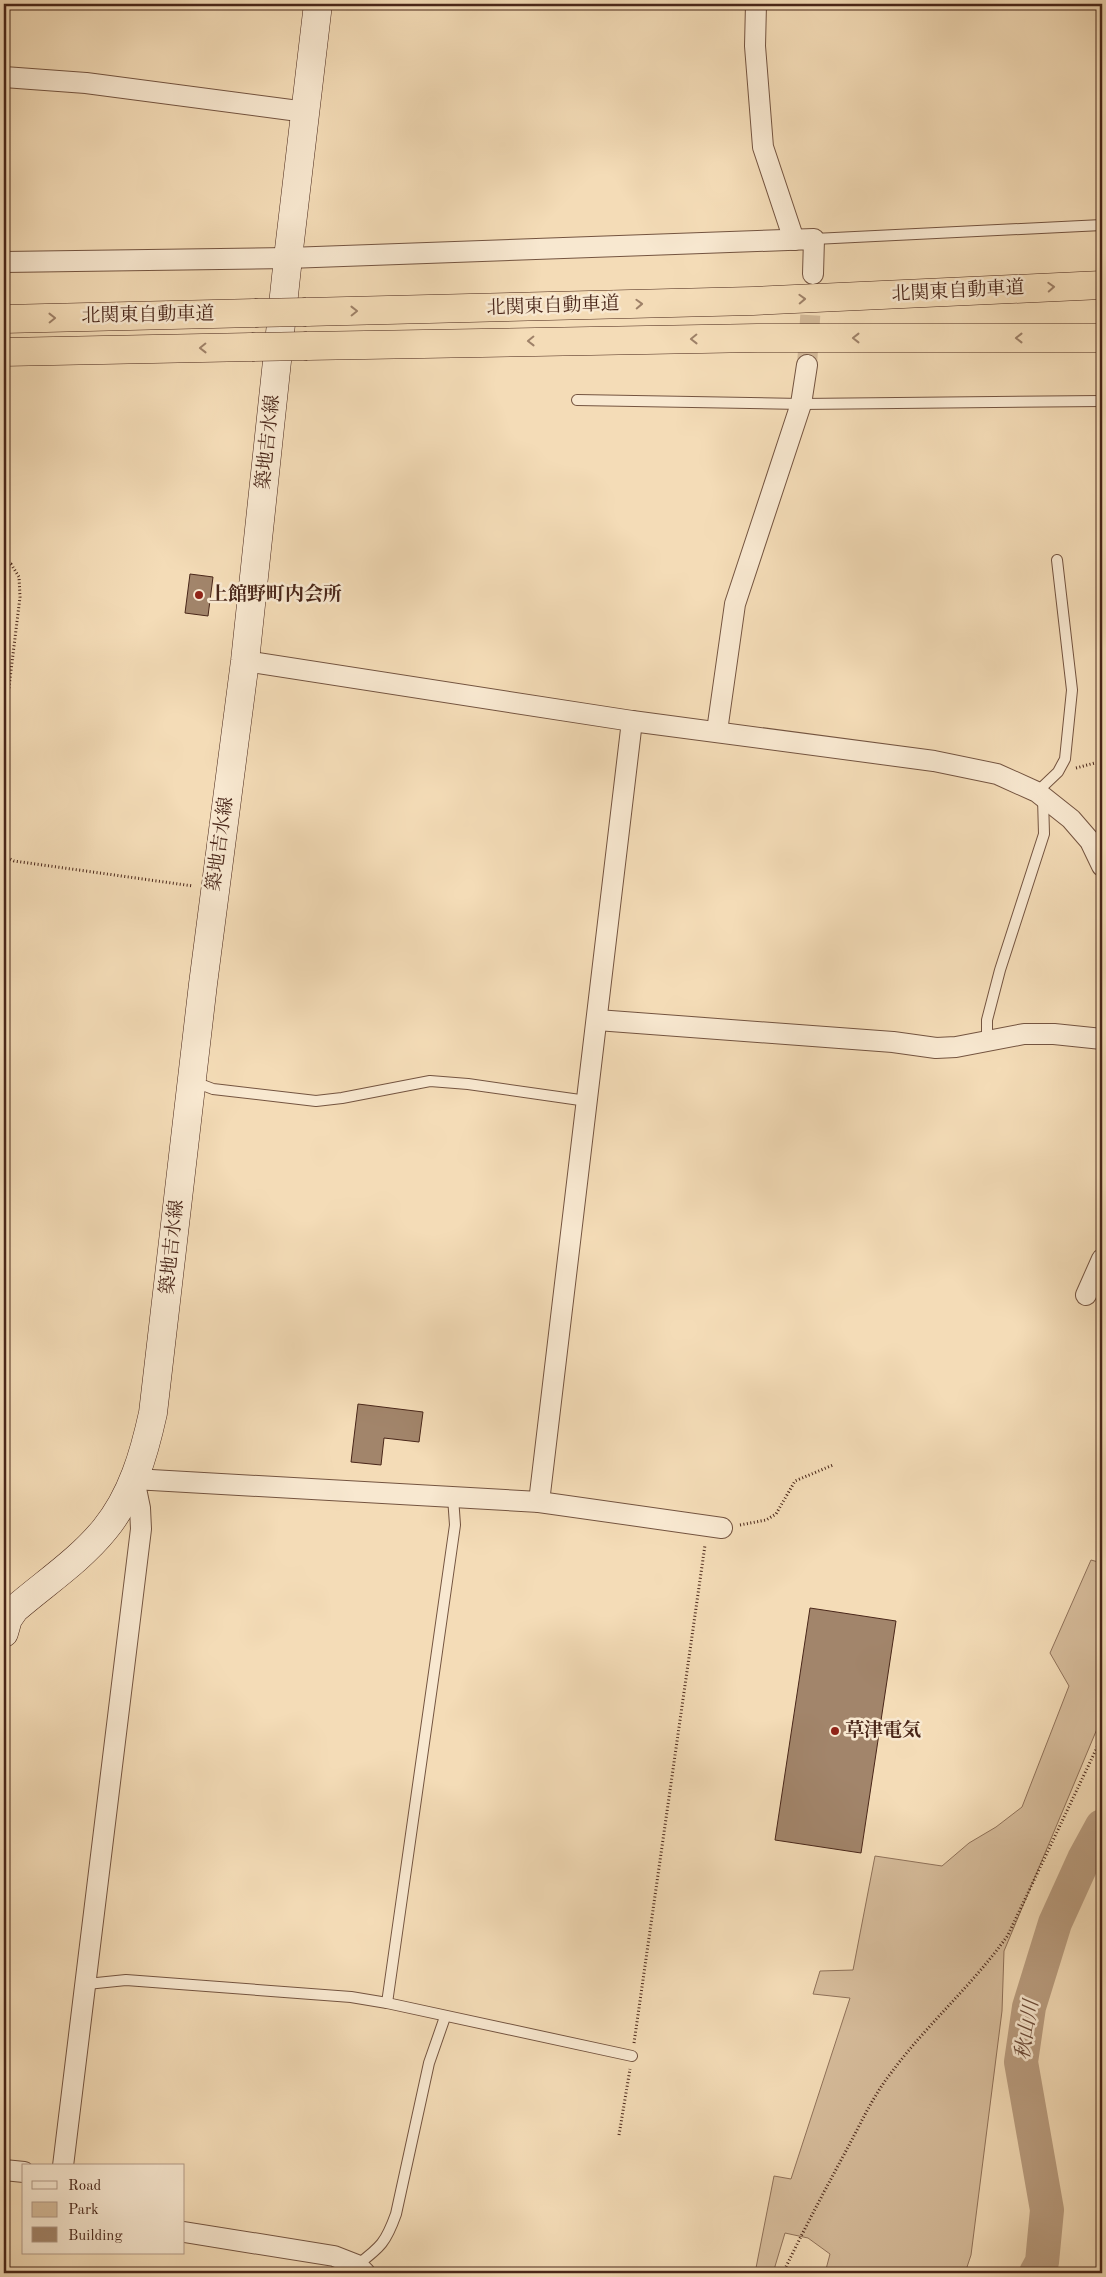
<svg xmlns="http://www.w3.org/2000/svg" width="1106" height="2277" font-family="'Old Standard TT','Noto Serif JP',serif">
<style>
.green{fill:#d7bd9c;stroke:#90725a}
.lines{fill:none;stroke-linecap:round;stroke-linejoin:round}
.river{stroke:#ba9e81;stroke-width:34}
.building{fill:#a2856b;stroke:#492619}
.minor-tunnel{stroke:#d2b897;stroke-width:20;stroke-dasharray:20 10;stroke-linecap:butt}
.service-casing{stroke:#745440;stroke-width:12}
.minor-casing{stroke:#745440;stroke-width:22}
.secondary-casing{stroke:#492619;stroke-width:29}
.motorway-casing{stroke:#492619;stroke-width:29}
.path{stroke:#492619;stroke-width:3;stroke-dasharray:1 2.5;stroke-linecap:butt}
.service{stroke:#f8e8d0;stroke-width:10}
.minor{stroke:#f8e8d0;stroke-width:20}
.secondary{stroke:#f8e8d0;stroke-width:28}
.motorway{stroke:#f4dcb7;stroke-width:28}
.motorway-bridge-casing{stroke:#492619;stroke-width:29;stroke-linecap:butt}
.motorway-bridge{stroke:#f4dcb7;stroke-width:28}
.oneway{stroke:#9e8168}
.poi-dot{fill:#8f2418;stroke:#f8e8d0;stroke-width:2}
.labels{text-anchor:middle;dominant-baseline:central;stroke-width:5;stroke-linejoin:round;paint-order:stroke}
.street-label{font-size:19px;fill:#492619;stroke:#f8e8d0}
.poi-label{font-size:19px;font-weight:bold;fill:#492619;stroke:#f8e8d0;text-anchor:start}
.water-label{font-size:20px;font-style:italic;fill:#6b4a38;stroke:#f8e8d0}
</style>
<rect width="100%" height="100%" fill="#f4dcb7"/>
<filter id="stains"><feTurbulence type="fractalNoise" baseFrequency=".004" numOctaves="4"/><feColorMatrix values="0 0 0 0 .2 0 0 0 0 .09 0 0 0 0 .02 0 0 0 .5 -.17"/></filter>
<radialGradient id="worn" r=".72"><stop offset=".6" stop-color="#630" stop-opacity="0"/><stop offset="1" stop-color="#630" stop-opacity=".3"/></radialGradient>
<path class="green" d="M1091,1560L1102,1563V1717L1004,1951L1002,2011L971,2255L965,2273H825L830,2254L808,2238L785,2233L773,2273H755L774,2176L791,2179L850,1998L813,1994L820,1971L853,1970L875,1856L942,1866L969,1843L996,1827L1022,1807L1069,1686L1050,1653Z"/>
<g class="lines">
<path class="river" d="M1036,2273L1042,2262L1047,2210L1021,2062L1029,2007L1055,1923L1084,1859L1102,1826"/>
</g>
<g class="building">
<path d="M190,574L213,577L208,616L185,613Z"/>
<path d="M358,1404L423,1412L419,1442L384,1438L381,1465L351,1462Z"/>
<path d="M810,1608L896,1621L861,1853L775,1840Z"/>
<path d="M4,2178H9L6,2203H4Z"/>
</g>
<g class="lines">
<path class="minor-tunnel" d="M807,365L813,274"/>
<defs>
<g id="service">
<path d="M814,239L1102,225"/>
<path d="M577,400L801,404L1102,401"/>
<path d="M1037,792L1058,772L1065,759L1072,690L1057,560"/>
<path d="M987,1040V1020L1000,970L1044,834L1043,798"/>
<path d="M192,1081L213,1089L316,1101L342,1098L430,1081L468,1084L587,1101"/>
<path d="M87,1984L126,1980L351,1997L387,2003L632,2056"/>
<path d="M387,2003L455,1525L453,1497"/>
<path d="M357,2265C381,2247 386,2242 396,2214L429,2063L445,2017"/>
</g>
<g id="minor">
<path d="M756,4L755,46L763,147L794,240"/>
<path d="M4,77L86,83L306,112"/>
<path d="M4,262L288,258L814,239L813,274"/>
<path d="M245,661L632,721L934,761L997,774L1037,792L1071,819L1090,841L1102,866"/>
<path d="M717,731L735,604L801,404L807,365"/>
<path d="M597,1020L893,1042L936,1048L956,1047L1024,1034H1054L1102,1039"/>
<path d="M1086,1295L1102,1259"/>
<path d="M539,1502L632,721"/>
<path d="M63,2166L141,1529L140,1508L134,1479L539,1502L722,1528"/>
<path d="M4,2170L24,2172"/>
<path d="M184,2232L334,2256L357,2265L365,2273"/>
</g>
<path id="secondary" d="M4,1633L8,1619L15,1609C45,1583 80,1560 105,1529C132,1496 144,1454 153,1413L203,984L245,661L288,258L318,4"/>
<g id="motorway">
<path d="M306,312L753,301L1102,285"/>
<path d="M4,319L255,313"/>
<path d="M307,346L757,338H1102"/>
<path d="M4,352L252,347"/>
</g>
</defs>
<use href="#service" class="service-casing"/>
<use href="#minor" class="minor-casing"/>
<use href="#secondary" class="secondary-casing"/>
<use href="#motorway" class="motorway-casing"/>
<g class="path">
<path d="M4,563L11,564L19,577L20,597L4,728"/>
<path d="M1076,768L1102,761"/>
<path d="M4,856L14,861L193,886"/>
<path d="M740,1525L766,1520L776,1514L795,1481L833,1465"/>
<path d="M634,2043L705,1545"/>
<path d="M619,2135L630,2069"/>
<path d="M783,2273C803,2231 825,2190 847,2149C861,2123 873,2096 891,2073C927,2024 973,1985 1008,1935L1102,1737"/>
</g>
<use href="#service" class="service"/>
<use href="#minor" class="minor"/>
<use href="#secondary" class="secondary"/>
<use href="#motorway" class="motorway"/>
<defs>
<g id="motorway-bridge">
<path d="M255,313L306,312"/>
<path d="M252,347L307,346"/>
</g>
</defs>
<use href="#motorway-bridge" class="motorway-bridge-casing"/>
<use href="#motorway-bridge" class="motorway-bridge"/>
</g>
<defs><path id="oneway-chevron" d="M-2-3.5L2.5 0L-2 3.5" fill="none" stroke-width="1.6" stroke-linecap="round" stroke-linejoin="round" transform="scale(1.25)"/></defs>
<g class="oneway">
<use href="#oneway-chevron" transform="translate(1051 287) rotate(-3)"/>
<use href="#oneway-chevron" transform="translate(802 299) rotate(-2)"/>
<use href="#oneway-chevron" transform="translate(639 304) rotate(-2)"/>
<use href="#oneway-chevron" transform="translate(354 311) rotate(-1)"/>
<use href="#oneway-chevron" transform="translate(52 318) rotate(-1)"/>
<use href="#oneway-chevron" transform="translate(856 338) rotate(180)"/>
<use href="#oneway-chevron" transform="translate(1019 338) rotate(-180)"/>
<use href="#oneway-chevron" transform="translate(694 339) rotate(179)"/>
<use href="#oneway-chevron" transform="translate(531 341) rotate(179)"/>
<use href="#oneway-chevron" transform="translate(203 348) rotate(179)"/>
</g>
<g class="poi-dot">
<circle cx="199" cy="595" r="5"/>
<circle cx="835" cy="1731" r="5"/>
</g>
<g class="labels">
<g class="street-label">
<text transform="translate(958 292) rotate(-3)">北関東自動車道</text>
<text transform="translate(553 307) rotate(-2)">北関東自動車道</text>
<text transform="translate(148 316) rotate(-1)">北関東自動車道</text>
<text transform="translate(269 442) rotate(-84)">築地吉水線</text>
<text transform="translate(221 844) rotate(-82)">築地吉水線</text>
<text transform="translate(173 1247) rotate(-84)">築地吉水線</text>
</g>
<g class="poi-label">
<text x="209" y="595">上館野町内会所</text>
<text x="845" y="1731">草津電気</text>
</g>
<g class="water-label">
<text transform="translate(1028 2030) rotate(-81)">秋山川</text>
</g>
</g>
<rect width="1106" height="2277" fill="none" stroke="#f4dcb7" stroke-width="20"/>
<rect x="5" y="5" width="1096" height="2267" fill="none" stroke="#492619" stroke-width="2.5"/>
<rect x="10" y="10" width="1086" height="2257" fill="none" stroke="#492619"/>
<rect x="22" y="2164" width="162" height="90" fill="#f8e8d0" stroke="#b29a87"/>
<rect x="32" y="2181" width="25" height="8" fill="#f8e8d0" stroke="#b29a87"/>
<text x="68" y="2190" font-size="15" fill="#492619">Road</text>
<rect x="32" y="2202" width="25" height="15" fill="#d7bd9c" stroke="#b29a87"/>
<text x="68" y="2214" font-size="15" fill="#492619">Park</text>
<rect x="32" y="2227" width="25" height="15" fill="#a2856b" stroke="#b29a87"/>
<text x="68" y="2240" font-size="15" fill="#492619">Building</text>
<rect width="100%" height="100%" filter="url(#stains)"/>
<rect width="100%" height="100%" fill="url(#worn)"/>
</svg>
